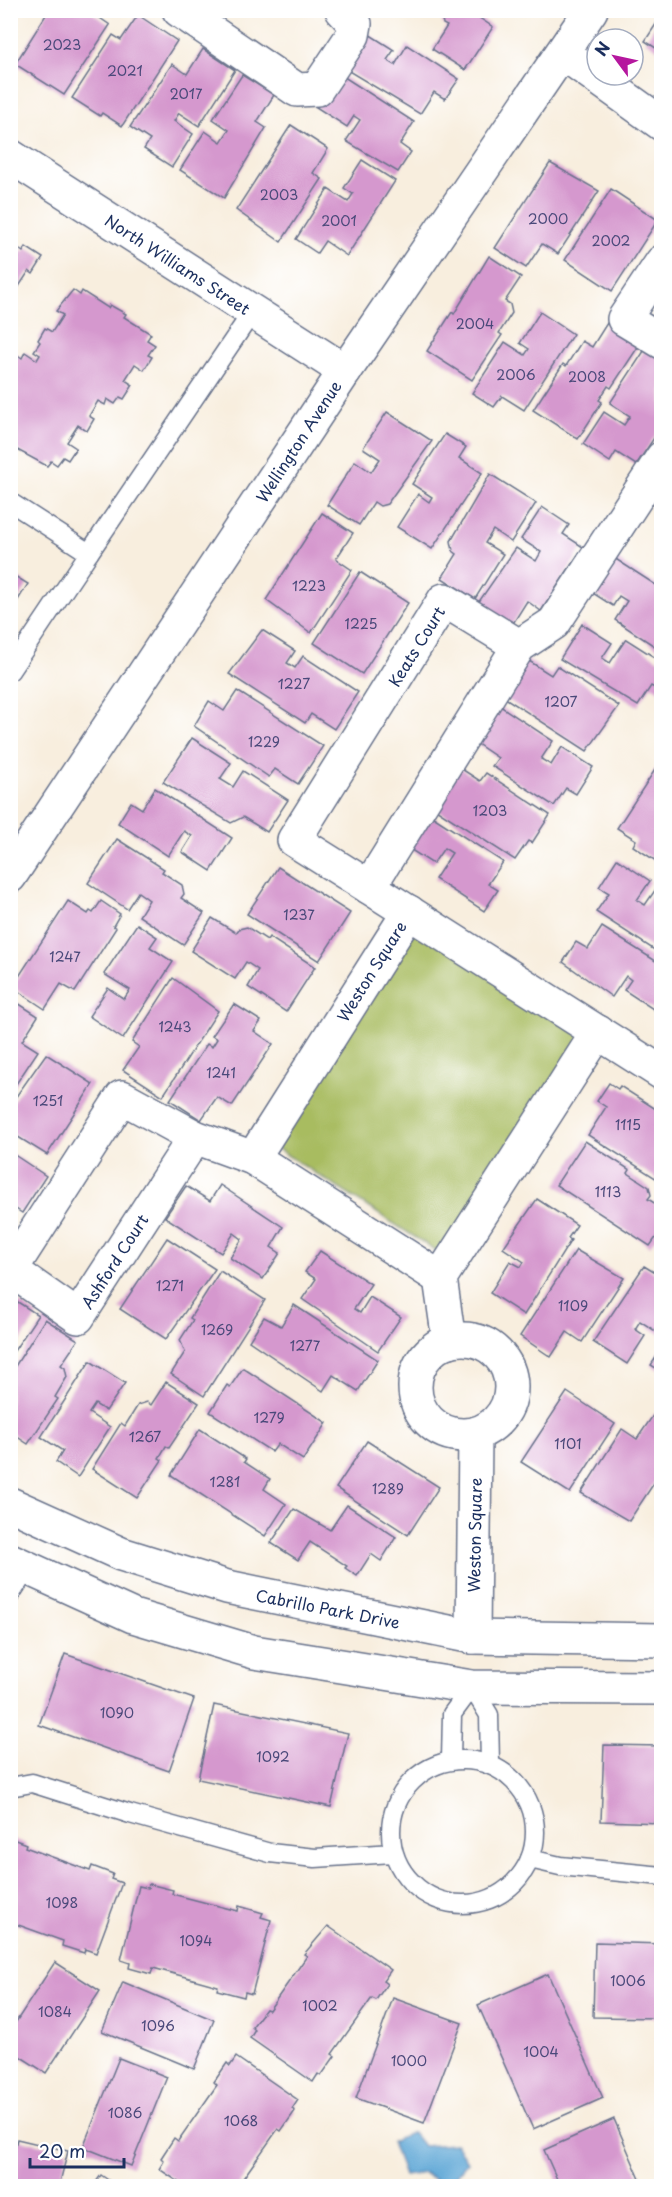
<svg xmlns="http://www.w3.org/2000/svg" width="672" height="2197" font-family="'Playpen Sans',sans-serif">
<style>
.green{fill:#a8bc61;stroke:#627660;stroke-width:1.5}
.water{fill:#5ea7d6;stroke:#3c6b9a;stroke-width:1.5}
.building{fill:#d598ce}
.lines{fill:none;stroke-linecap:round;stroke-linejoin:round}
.service-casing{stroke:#68728b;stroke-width:21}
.minor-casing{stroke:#68728b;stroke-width:36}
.tertiary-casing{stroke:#68728b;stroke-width:36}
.service{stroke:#fff;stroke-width:18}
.minor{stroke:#fff;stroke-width:33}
.tertiary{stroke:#fff;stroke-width:33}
.labels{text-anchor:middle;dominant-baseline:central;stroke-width:4.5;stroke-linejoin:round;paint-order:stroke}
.number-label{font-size:14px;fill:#4a497a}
.street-label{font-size:16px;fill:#1b2f5e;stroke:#fff}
</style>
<rect width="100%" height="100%" fill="#fff"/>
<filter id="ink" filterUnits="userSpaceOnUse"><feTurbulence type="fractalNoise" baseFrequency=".0167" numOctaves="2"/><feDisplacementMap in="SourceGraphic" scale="12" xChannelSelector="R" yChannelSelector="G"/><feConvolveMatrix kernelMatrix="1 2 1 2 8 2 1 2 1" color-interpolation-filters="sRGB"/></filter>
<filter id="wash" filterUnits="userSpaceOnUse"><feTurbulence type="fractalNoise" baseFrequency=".008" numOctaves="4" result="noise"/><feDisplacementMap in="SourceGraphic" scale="24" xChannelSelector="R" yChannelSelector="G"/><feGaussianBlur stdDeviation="1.35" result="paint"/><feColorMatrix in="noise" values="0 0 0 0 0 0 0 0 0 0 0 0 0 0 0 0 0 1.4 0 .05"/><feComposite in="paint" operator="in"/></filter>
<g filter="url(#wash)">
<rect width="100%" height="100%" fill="#f8eede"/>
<path class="green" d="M415,924L586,1034L444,1256L276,1148Z"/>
<path class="water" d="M412,2132L423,2146L456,2144L467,2162L447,2186L424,2173L404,2176L392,2142Z"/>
<g id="blocks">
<g class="building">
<path d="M49,10H88L110,25L64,95L15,64Z"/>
<path d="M444,10H482L478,17L493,27L465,70L432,49L447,26L443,24L441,15Z"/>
<path d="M138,15L177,41L122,126L102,113L100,116L72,98L113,35L121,40Z"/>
<path d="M662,15V52L645,41Z"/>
<path d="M364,31L394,50L387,60L395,65L407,45L459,79L445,99L434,92L420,114L342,67Z"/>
<path d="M203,49L235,70L199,126L179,113L174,121L193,134L172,167L144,149L150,140L130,127L172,64L187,74Z"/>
<path d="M338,73L414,122L400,144L411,152L398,172L346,141L360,120L354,116L347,127L316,107Z"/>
<path d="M242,75L274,95L257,122L266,128L224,198L180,170L205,131L221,142L229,130L213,119Z"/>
<path d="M291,125L328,149L313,173L322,179L281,242L236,210Z"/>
<path d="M362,160L395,181L347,256L325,241L317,253L296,239L328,189L348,202L353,194L344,188Z"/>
<path d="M550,163L599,191L558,254L542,244L526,268L495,248Z"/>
<path d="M611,189L658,220L612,291L565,260Z"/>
<path d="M10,243L23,252L26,247L43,258L33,274L29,271L10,300Z"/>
<path d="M489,256L521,277L505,301L510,304L512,313L499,333L502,335L472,380L427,351L452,312L454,314Z"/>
<path d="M73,290L80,295L82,291L108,308L110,305L126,314L124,317L151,334L147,340L155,345L148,355L152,357L144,370L135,364L125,380L133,385L124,399L120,397L115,404L107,399L105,405L98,401L89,416L94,419L87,431L78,425L67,442L76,448L68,460L63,457L57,465L51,461L47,466L10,446V362L16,354L22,358L25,352L37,360L40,355L34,351L40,342L38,340L45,328L52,332L63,315L56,311Z"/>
<path d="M540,312L573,334L524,410L502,396L494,407L472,393L505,342L525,355L529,349L520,343Z"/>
<path d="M607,323L640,344L611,388L608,386L599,400L602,402L578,439L533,410L563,364L566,366L582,341L592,347Z"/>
<path d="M646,348L662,358V426L636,465L616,452L610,462L583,444L604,412L624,425L630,416L610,403Z"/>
<path d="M387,412L432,441L387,504L380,506L374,502L359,525L327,505L355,461L371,472L380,459L363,448Z"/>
<path d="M445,434L466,447L459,458L482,473L432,549L397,527L418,494L429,502L432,497L412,484Z"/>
<path d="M490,474L536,503L511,542L493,530L485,543L503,554L475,599L442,578L457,554L453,551L451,541Z"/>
<path d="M542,507L569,525L563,534L583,547L541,611L527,601L512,625L478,603L516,548L536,561L541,552L521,539Z"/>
<path d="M322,513L353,533L336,559L352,570L311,633L266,600Z"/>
<path d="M608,554L662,589V651L615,620L627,601L619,596L613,606L585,588Z"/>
<path d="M360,572L408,603L362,674L314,643Z"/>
<path d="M13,575L28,584L18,600L13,597L10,602V576Z"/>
<path d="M582,624L612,643L602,658L610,663L626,639L662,662V692L651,686L638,706L560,659Z"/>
<path d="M262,630L295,651L287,663L295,668L303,656L358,692L334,729L311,714L305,723L229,674Z"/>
<path d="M526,659L551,675L557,666L619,706L587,751L502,696Z"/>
<path d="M237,691L323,746L298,784L275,769L269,777L194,726L209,701L224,711Z"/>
<path d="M497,704L553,741L541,759L551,765L562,747L593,767L576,794L566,788L554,806L492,766L498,758L473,741Z"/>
<path d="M192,738L231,763L220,779L233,787L243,771L288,800L267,832L243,817L231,823L163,782Z"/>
<path d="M662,759V859L659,863L633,846L636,840L617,828Z"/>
<path d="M457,766L480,781L486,773L550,815L532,843L528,841L515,860L431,806Z"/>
<path d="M155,788L232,838L211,871L182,852L192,836L184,831L168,856L118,823L131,802L142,809Z"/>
<path d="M427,813L503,862L488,884L498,890L484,911L435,879L452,853L444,848L433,864L405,846Z"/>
<path d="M117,839L164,869L162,872L182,885L184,894L181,898L204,913L183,945L139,916L149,900L138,892L127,909L88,883Z"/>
<path d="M617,859L650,881L637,900L645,905L658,886L662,889V948L659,953L596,912L609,893L599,887Z"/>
<path d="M278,867L350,913L319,961L247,914Z"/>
<path d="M68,901L88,914L90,911L93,913L101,901L120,914L113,926L116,928L75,992L61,984L45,1009L12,987Z"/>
<path d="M212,918L236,933L239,929L247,927L267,940L269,937L315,967L286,1012L248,987L258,970L246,962L235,979L191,951Z"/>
<path d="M137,924L157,937L150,947L173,962L123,1039L89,1016L108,988L124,999L130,990L104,974Z"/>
<path d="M602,927L662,965V1002L656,1011L624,990L631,980L626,976L612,997L563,962L576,942L588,949Z"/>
<path d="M173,978L218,1011L163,1096L123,1070L139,1047L132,1042Z"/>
<path d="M10,998L38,1016L22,1041L38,1051L10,1093Z"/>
<path d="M234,1004L261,1021L254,1031L273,1044L232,1106L217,1097L201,1120L170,1100L207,1044L212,1047L217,1039L212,1036Z"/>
<path d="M46,1054L93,1084L47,1155L10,1132V1105Z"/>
<path d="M609,1083L618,1089L620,1086L662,1113L660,1181L588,1135L606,1107L597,1101Z"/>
<path d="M585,1141L630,1170L628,1173L649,1187L651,1195L648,1199L662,1208V1229L650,1246L556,1185Z"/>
<path d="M10,1152L46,1176L22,1213L10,1205Z"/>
<path d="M220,1185L283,1227L271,1247L280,1253L263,1279L230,1258L242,1239L234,1233L221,1253L165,1217L186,1186L210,1201Z"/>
<path d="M537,1199L577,1225L568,1238L571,1240L524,1315L490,1293L510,1261L521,1267L524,1262L503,1248Z"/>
<path d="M167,1238L215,1269L166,1339L120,1309Z"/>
<path d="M576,1250L624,1278L582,1342L567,1332L551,1357L520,1336Z"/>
<path d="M320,1251L371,1284L354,1309L360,1313L370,1297L401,1317L378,1351L302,1299L316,1279L305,1272Z"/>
<path d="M644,1266L662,1277V1332L660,1334L640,1321L635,1329L645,1336L627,1364L593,1342Z"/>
<path d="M220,1271L265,1300L204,1396L171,1374L185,1352L180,1340L193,1320L190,1318Z"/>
<path d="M10,1297L38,1315L10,1357Z"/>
<path d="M294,1305L378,1360L358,1391L333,1375L323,1391L249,1341L264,1317L281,1326Z"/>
<path d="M45,1319L78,1340L61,1365L65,1368L67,1377L55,1397L58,1399L28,1444L10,1432V1374Z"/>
<path d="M662,1348V1372L651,1365Z"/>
<path d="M90,1361L125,1383L106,1411L95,1404L89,1413L110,1427L78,1477L56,1462L63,1451L41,1437Z"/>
<path d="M243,1368L327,1423L303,1460L278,1444L272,1452L210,1412L227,1385L230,1387Z"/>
<path d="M166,1382L199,1403L169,1448L166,1446L159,1458L162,1460L137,1498L92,1469L121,1423L125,1426L138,1405L147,1402L151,1405Z"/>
<path d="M567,1392L615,1424L570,1493L521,1462Z"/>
<path d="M654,1414L662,1419V1471L629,1521L581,1493L622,1429L637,1439Z"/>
<path d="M200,1429L246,1459L244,1462L270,1479L264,1489L286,1504L265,1536L171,1475Z"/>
<path d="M367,1441L439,1487L408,1535L336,1488Z"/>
<path d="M347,1505L396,1537L381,1561L371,1554L357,1576L345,1568L347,1566L310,1542L298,1560L271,1543L294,1509L330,1530Z"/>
<path d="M65,1654L194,1699L169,1771L39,1725Z"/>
<path d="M214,1705L348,1733L331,1807L198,1779Z"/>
<path d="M604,1745L662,1746V1823L601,1821Z"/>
<path d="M10,1838L26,1844L25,1847L90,1871L92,1866L113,1874L111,1879L122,1883L96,1953L85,1949L84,1953L62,1946L63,1941L10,1922Z"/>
<path d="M149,1884L173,1890L172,1894L238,1911L239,1906L263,1913L261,1917L271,1920L252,1994L245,1992L244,1997L217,1990L218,1986L153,1968L151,1974L129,1968L130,1963L121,1960L139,1886L148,1888Z"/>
<path d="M328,1926L391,1970L383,1981L387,1984L376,2000L372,1998L332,2054L335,2056L321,2076L318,2074L313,2082L250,2038L255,2030L252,2027L266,2009L269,2010L307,1956L304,1954Z"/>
<path d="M595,1942L662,1944V2018L593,2017Z"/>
<path d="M55,1962L100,1991L46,2073L10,2050V2031Z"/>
<path d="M548,1974L603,2098L533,2129L478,2005Z"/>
<path d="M123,1982L214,2020L194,2069L102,2031Z"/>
<path d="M393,1998L462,2023L424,2123L356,2098Z"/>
<path d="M236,2057L298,2100L292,2109L295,2111L281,2131L278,2129L239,2184L243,2186H185L159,2169L164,2161L161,2158L174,2138L178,2141L217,2085L214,2082L227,2063L230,2066Z"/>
<path d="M119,2058L167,2077L131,2166L83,2147Z"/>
<path d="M614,2119L643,2186H560L544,2150Z"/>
<path d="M17,2139L68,2151L59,2186H10V2168Z"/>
<path d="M101,2175L117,2186H93Z"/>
</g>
</g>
</g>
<g filter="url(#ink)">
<use href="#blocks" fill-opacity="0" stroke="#68728b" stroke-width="1.5"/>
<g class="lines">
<defs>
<g id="service">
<path d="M10,502L89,553L10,671"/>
<path d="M89,553L253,311"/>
<path d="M10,1595L27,1569"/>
<circle cx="463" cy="1832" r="72"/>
<path d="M451,1760L452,1714L472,1687L489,1715L490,1764"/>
<path d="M10,1787L32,1783L130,1814L270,1853L315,1858L393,1853"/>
<path d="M530,1859L560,1866L662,1876"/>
</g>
<g id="minor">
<path d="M179,10L297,90L317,89L353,35L355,24L342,10"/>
<path d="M563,53L662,124"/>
<path d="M10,156L345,371"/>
<path d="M662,262L624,319L662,342"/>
<path d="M519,646L444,600L294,840L369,887L519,646L554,623L662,458"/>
<path d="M10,876L345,371L591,10"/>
<path d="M369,887L662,1073"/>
<path d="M253,1158L409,912"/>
<path d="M11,1270L78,1317L195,1137"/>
<path d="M10,1271L122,1097L195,1137L253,1158L440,1278"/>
<circle cx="463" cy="1387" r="48"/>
<path d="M449,1341L440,1278L598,1032"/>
<path d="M473,1637L475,1434"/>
</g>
<g id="tertiary">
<path d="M10,1504L121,1554L227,1587L473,1637L662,1640"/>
<path d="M10,1560L133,1616L254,1652L472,1687L662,1688"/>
</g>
</defs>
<use href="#service" class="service-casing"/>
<use href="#minor" class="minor-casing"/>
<use href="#tertiary" class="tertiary-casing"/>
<use href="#service" class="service"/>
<use href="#minor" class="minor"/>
<use href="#tertiary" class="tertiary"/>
</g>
</g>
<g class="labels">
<g class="number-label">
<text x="62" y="44">2023</text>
<text x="125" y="70">2021</text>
<text x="186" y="93">2017</text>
<text x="279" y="194">2003</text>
<text x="548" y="218">2000</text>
<text x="339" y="220">2001</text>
<text x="611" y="240">2002</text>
<text x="475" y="323">2004</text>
<text x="516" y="374">2006</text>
<text x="587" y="376">2008</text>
<text x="309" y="585">1223</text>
<text x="361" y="623">1225</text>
<text x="294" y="683">1227</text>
<text x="561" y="701">1207</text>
<text x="264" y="741">1229</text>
<text x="490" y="810">1203</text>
<text x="299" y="914">1237</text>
<text x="65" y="956">1247</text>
<text x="175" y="1026">1243</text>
<text x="221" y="1072">1241</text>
<text x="48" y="1100">1251</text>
<text x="628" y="1124">1115</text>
<text x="608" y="1191">1113</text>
<text x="170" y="1285">1271</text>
<text x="573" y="1305">1109</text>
<text x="217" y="1329">1269</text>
<text x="305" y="1345">1277</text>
<text x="269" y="1417">1279</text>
<text x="145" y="1436">1267</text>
<text x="568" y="1443">1101</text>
<text x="225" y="1481">1281</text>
<text x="388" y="1488">1289</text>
<text x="117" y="1712">1090</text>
<text x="273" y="1756">1092</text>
<text x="62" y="1902">1098</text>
<text x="196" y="1940">1094</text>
<text x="628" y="1980">1006</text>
<text x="320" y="2005">1002</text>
<text x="55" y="2011">1084</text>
<text x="158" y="2025">1096</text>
<text x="541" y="2051">1004</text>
<text x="409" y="2060">1000</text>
<text x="125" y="2112">1086</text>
<text x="241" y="2120">1068</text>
</g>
<g class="street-label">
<text transform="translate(178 264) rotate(33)">North Williams Street</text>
<text transform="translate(298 441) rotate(-57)">Wellington Avenue</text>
<text transform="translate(416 646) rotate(-58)">Keats Court</text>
<text transform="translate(371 971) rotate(-58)">Weston Square</text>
<text transform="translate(114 1261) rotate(-57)">Ashford Court</text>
<text transform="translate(474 1535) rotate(-89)">Weston Square</text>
<text transform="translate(328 1608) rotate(11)">Cabrillo Park Drive</text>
</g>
</g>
<rect width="672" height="2197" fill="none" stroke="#fff" stroke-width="36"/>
<g transform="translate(615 57) rotate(303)"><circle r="28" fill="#ffffff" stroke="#a4acbf" stroke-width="1.5"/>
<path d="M0-4.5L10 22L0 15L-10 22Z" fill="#b5179e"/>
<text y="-9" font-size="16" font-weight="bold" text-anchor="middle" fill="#1b2f5e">N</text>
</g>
<path d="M30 2158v9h94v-9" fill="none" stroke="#1b2f5e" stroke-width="3"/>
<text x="39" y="2158" font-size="18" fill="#1b2f5e" stroke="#ffffff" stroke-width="4.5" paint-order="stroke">20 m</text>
</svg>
